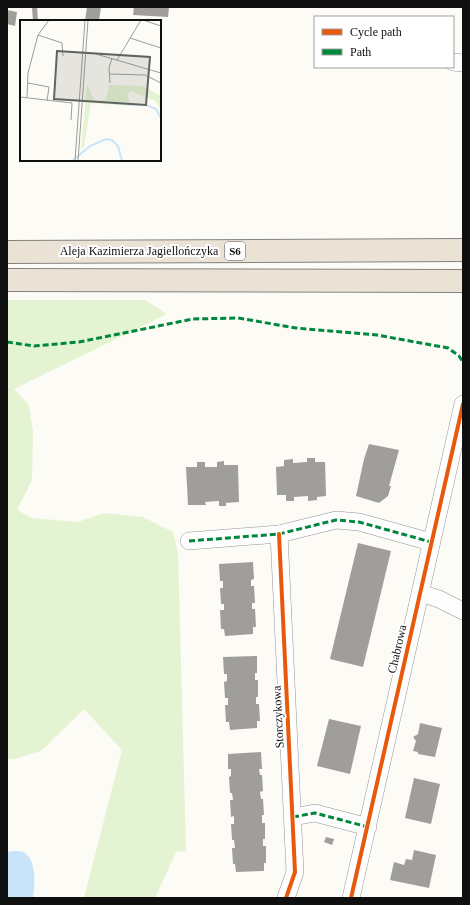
<svg xmlns="http://www.w3.org/2000/svg" width="470" height="905" font-family="Georgia,serif">
<style>
.green{fill:#e4f4d3}
.water{fill:#c8e4f9}
.building{fill:#a09e9a}
.lines{fill:none;stroke-linecap:round;stroke-linejoin:round}
.street-casing{stroke:#969593;stroke-width:18}
.highway-casing{stroke:#838380;stroke-width:24}
.street{stroke:#fffefe;stroke-width:17}
.highway{stroke:#ebe2d6;stroke-width:22}
.quiet{stroke:#00873e;stroke-width:3;stroke-dasharray:6 3;stroke-linecap:butt}
.cycleway-casing{stroke:#fff;stroke-width:6}
.cycleway{stroke:#e8590c;stroke-width:4}
.labels{text-anchor:middle;dominant-baseline:central;stroke-width:4;stroke-linejoin:round;paint-order:stroke}
.shield{fill:#fff;stroke:#575757;stroke-width:1}
.shield-label{font-size:11px;font-weight:bold;fill:#0f0f0f}
.street-label{font-size:12px;fill:#0f0f0f;stroke:#fff}
.inset-river{fill:none;stroke:#c8e4f9;stroke-width:2}
.inset-road{fill:none;stroke:#9d9d99;stroke-width:1}
.view{fill:#626260;fill-opacity:0.15;stroke:#626260;stroke-width:2}
.inset-edge{fill:none;stroke:#0f0f0f;stroke-width:2}
</style>
<rect width="100%" height="100%" fill="#fcfbf5"/>
<path class="green" d="M7,300H145L167,314L14,389L29,405L33,431L32,480L17,510L32,518L78,522L104,513L143,517L173,532L178,552L186,851L176,852L155,898H84L122,750L84,709L41,751L14,759H7Z"/>
<path class="water" d="M13,851C16,851 21,851 23,852C37,858 35,886 33,898H7V852Z"/>
<g class="building">
<path d="M37,7L38,21H33L32,8Z"/>
<path d="M87,7H101L99,21H85Z"/>
<path d="M134,7H169L168,17L133,15Z"/>
<path d="M7,10L17,12L15,26L7,24Z"/>
<path d="M369,444L399,450L389,486H391L388,496L379,503L356,496L364,459Z"/>
<path d="M307,458H315V462H325L326,496L317,497V500L308,501V496L294,497V501H286V495H277L276,467L284,466V460L293,459V463L307,462Z"/>
<path d="M224,461V465H238L239,502L226,503V506H219V501L205,502L206,505H188L186,467H197V462H205V467H217V462Z"/>
<path d="M358,543L391,551L363,667L330,659Z"/>
<path d="M253,562L254,579L251,580V586H254L255,603H252V609H255L256,627H253V634L225,636L224,629H221L220,610H224V604H221L220,588H223V581H220L219,564Z"/>
<path d="M257,656V673H255V680H258V697H256V704H259L260,721H257V728L230,730L229,722H226L225,705H228V698H225L224,682L227,681V674H224L223,657Z"/>
<path d="M329,719L361,726L350,774L317,766Z"/>
<path d="M420,723L442,728L435,757L418,754V752L413,751L416,741L413,737L418,734Z"/>
<path d="M261,752L262,769H259L260,775H262L263,791L260,792L261,799H263L264,815H262V823H265V839H263V846H266V863H264V871L236,872L235,864H233L232,848H235L234,840H232L231,824H234V816L231,817L230,800H233L232,793H230L229,777L231,776V769H228V754Z"/>
<path d="M414,778L440,784L431,824L405,818Z"/>
<path d="M326,837L334,839L332,845L324,842Z"/>
<path d="M414,850L436,855L429,888L390,880L394,862L404,865L406,859L412,860Z"/>
</g>
<g class="lines">
<defs>
<g id="street">
<path d="M453,62L463,63"/>
<path d="M279,534L295,872L286,898"/>
<path d="M189,541L279,534L336,520L359,522L431,542"/>
<path d="M420,593L439,599L463,611"/>
<path d="M293,817L315,813L368,827"/>
<path d="M351,898L463,404"/>
</g>
<g id="highway">
<path d="M7,252L463,250"/>
<path d="M7,280L463,281"/>
</g>
</defs>
<use href="#street" class="street-casing"/>
<use href="#highway" class="highway-casing"/>
<use href="#street" class="street"/>
<use href="#highway" class="highway"/>
<g class="quiet">
<path d="M7,342L34,346L79,342L193,319L238,318L296,328L377,335L448,348L459,356L463,362"/>
<path d="M189,541L279,534L336,520L359,522L431,542"/>
<path d="M293,817L315,813L368,827"/>
</g>
<defs>
<g id="cycleway">
<path d="M279,534L295,872L286,898"/>
<path d="M351,898L463,404"/>
</g>
</defs>
<use href="#cycleway" class="cycleway-casing"/>
<use href="#cycleway" class="cycleway"/>
</g>
<g class="labels">
<rect class="shield" x="225" y="242" width="20" height="18" rx="3"/>
<g class="shield-label">
<text x="235" y="251">S6</text>
</g>
<g class="street-label">
<text x="139" y="251">Aleja Kazimierza Jagiellończyka</text>
<text transform="translate(397 649) rotate(-77)">Chabrowa</text>
<text transform="translate(278 717) rotate(-93)">Storczykowa</text>
</g>
</g>
<g transform="translate(20 20)">
<rect width="141" height="141" fill="#fcfbf5"/>
<path d="M67,64L74,80H86L89,65L122,66L141,76V91L136,81L111,71L107,75L111,86L71,83L64,127L61,130Z" fill="#e4f4d3"/>
<path class="inset-river" d="M92,83L121,85M126,85L136,89L141,98M52,141L70,126L86,119L92,120L98,126L102,141"/>
<path class="inset-road" d="M123,0L141,6M18,15L42,23L43,36M110,18L141,28M76,34L141,53M97,40L121,0M90,54L125,55L141,63M8,63L29,67L27,81M90,63L89,48L92,38M0,77L52,83L51,100M7,77L8,53L18,15L29,0M55,141L65,0M58,141L68,0"/>
<path class="view" d="M37,31L130,37L126,85L34,79Z"/>
<rect width="141" height="141" class="inset-edge"/>
</g>
<rect width="470" height="905" fill="none" stroke="#0f0f0f" stroke-width="16"/>
<rect x="314" y="16" width="140" height="52" fill="#ffffff" stroke="#9f9f9f"/>
<rect x="322" y="29" width="20" height="6" fill="#e8590c" stroke="#9f9f9f"/>
<text x="350" y="36" font-size="12" fill="#0f0f0f">Cycle path</text>
<rect x="322" y="49" width="20" height="6" fill="#00873e" stroke="#9f9f9f"/>
<text x="350" y="56" font-size="12" fill="#0f0f0f">Path</text>
</svg>
